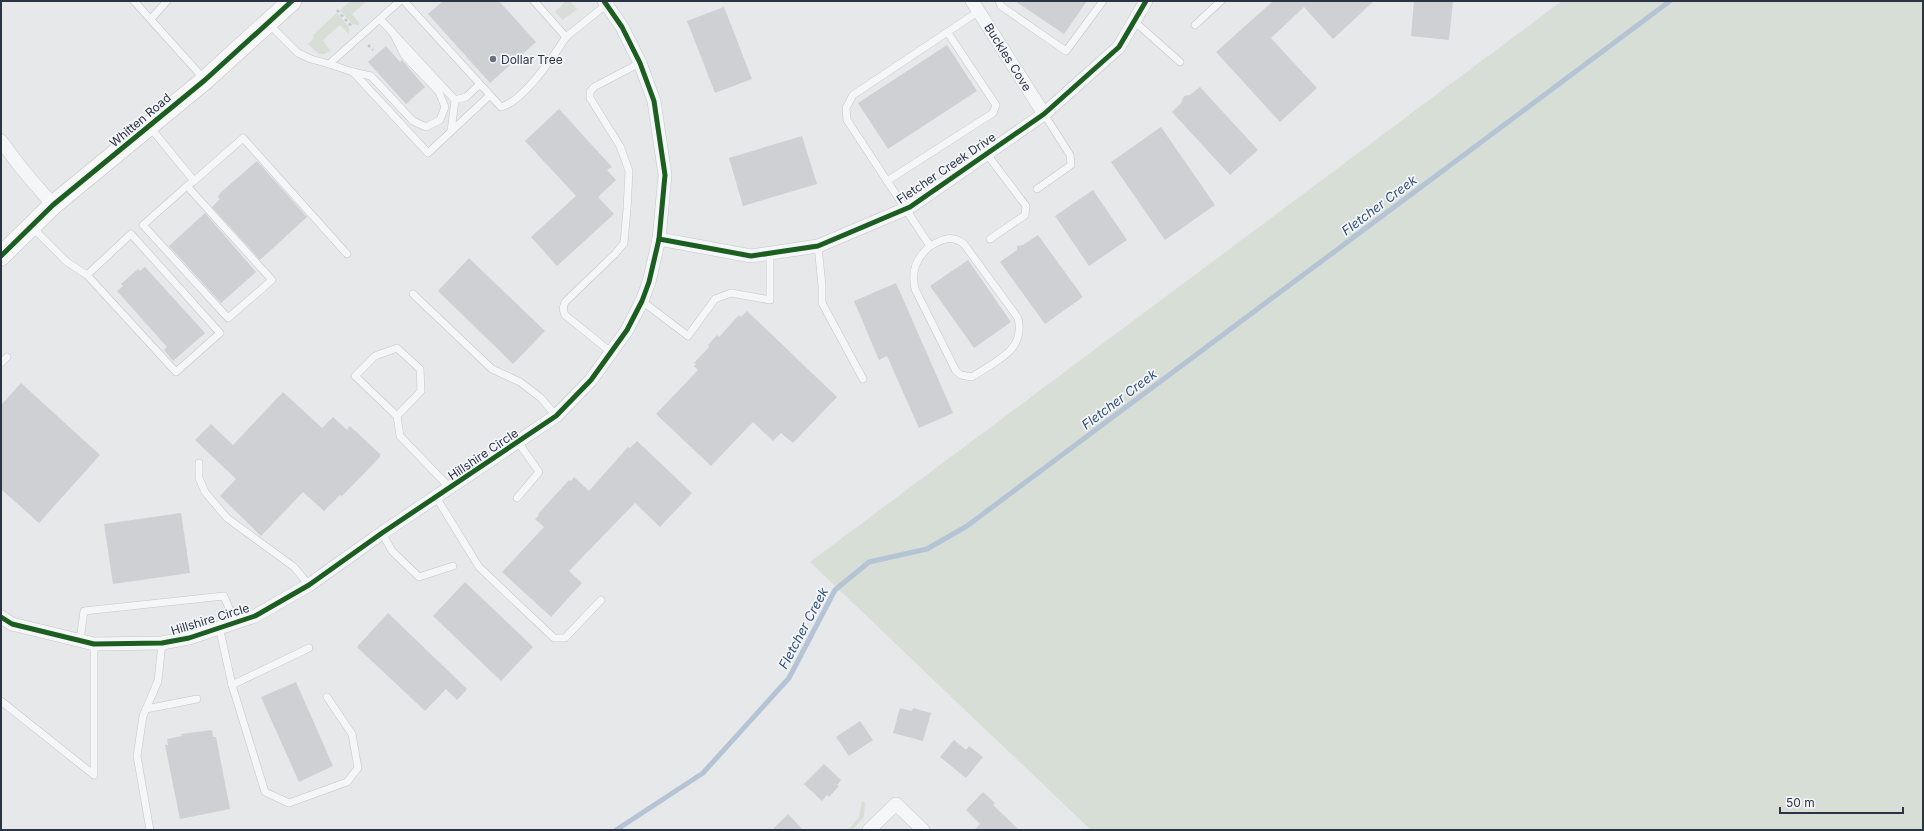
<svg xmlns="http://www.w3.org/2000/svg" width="1924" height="831" font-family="Inter,sans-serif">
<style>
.green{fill:#d6ded6}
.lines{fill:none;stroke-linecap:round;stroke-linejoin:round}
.stream{stroke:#b4c4d5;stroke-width:5}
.building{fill:#ced0d3}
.service-casing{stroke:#c4c6c8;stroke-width:8}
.minor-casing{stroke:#c4c6c8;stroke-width:14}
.secondary-casing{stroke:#c4c6c8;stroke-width:20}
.path{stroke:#c5c6ca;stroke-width:2.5;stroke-dasharray:3 3;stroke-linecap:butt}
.service{stroke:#f5f6f7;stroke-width:7}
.minor{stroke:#f5f6f7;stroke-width:13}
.secondary{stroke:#f8f8f8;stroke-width:19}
.cycleway-casing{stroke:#f4f6f9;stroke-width:8}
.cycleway{stroke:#1b5e20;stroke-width:5}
.poi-dot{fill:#6c737f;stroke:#f4f6f9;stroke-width:1.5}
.labels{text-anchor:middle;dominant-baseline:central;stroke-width:3.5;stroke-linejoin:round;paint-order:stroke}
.street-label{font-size:12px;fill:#2b3445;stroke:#f4f6f9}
.poi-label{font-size:12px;fill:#2b3445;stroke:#f4f6f9;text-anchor:start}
.water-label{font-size:13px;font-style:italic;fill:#34527a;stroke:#f4f6f9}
</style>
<rect width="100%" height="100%" fill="#e6e8ea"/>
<g class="green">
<path d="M351,1H367L352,14L359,23V25L352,24L340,10Z"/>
<path d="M563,1H570L577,9L563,20L555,12L564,3Z"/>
<path d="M1562,1H1923V830H1091L810,562Z"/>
<path d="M337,13L349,27V34L340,25L323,40L330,51L324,54H319L308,44L314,38L313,35Z"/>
<path d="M862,801L865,802L864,816L853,830H848L859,817Z"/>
</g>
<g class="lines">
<path class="stream" d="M616,830L703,773L789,678L835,590L869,562L927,549L967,526L1670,1"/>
</g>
<g class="building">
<path d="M443,1H499L536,42L490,83L428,14Z"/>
<path d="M1015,1H1087L1064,34Z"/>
<path d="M1273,1H1374L1333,39L1304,7L1271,38L1317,88L1280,122L1216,52Z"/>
<path d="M1414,1H1453L1449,40L1411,36Z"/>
<path d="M724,7L752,79L715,93L687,21Z"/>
<path d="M947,45L977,91L888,149L858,103Z"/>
<path d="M386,46L400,62L402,60L425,87L406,104L368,62Z"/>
<path d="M1200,87L1258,150L1230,175L1172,112L1181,103L1184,96L1190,95Z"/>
<path d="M559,109L612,167L607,170L616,180L598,197L614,214L557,266L531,237L576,196L525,141Z"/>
<path d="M1161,127L1215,205L1165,240L1111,162Z"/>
<path d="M802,136L817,184L743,206L729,158Z"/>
<path d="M257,161L307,217L260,260L212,207L220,199L218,197L220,193Z"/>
<path d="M1093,190L1127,240L1089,266L1055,216Z"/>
<path d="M205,213L256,272L221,303L169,246Z"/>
<path d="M1038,235L1083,297L1045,324L1000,262L1017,250V246L1023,245Z"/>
<path d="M469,258L545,331L513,364L438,291Z"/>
<path d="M968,260L1011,322L974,348L930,286Z"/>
<path d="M145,267L205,333L173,361L164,350L167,347L117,291L123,286L121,284L138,269L140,271Z"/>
<path d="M896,283L953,413L919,428L887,356L879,360L854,301Z"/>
<path d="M747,311L837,397L793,443L781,433L773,441L753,422L711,466L656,414L698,370L694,366L696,364L694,363L709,347L708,345L717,335L719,337L739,315L741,317Z"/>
<path d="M21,383L100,455L39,523L1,489V405Z"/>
<path d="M283,392L322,428L333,417L347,430L350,426L380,454V457L342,496L340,495L324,511L303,492L261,536L220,496L236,479L195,440L211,424L233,445Z"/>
<path d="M637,441L692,493L660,527L635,503L569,571L582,583L551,617L502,572L544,527L535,519L539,515L538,514L569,480L571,481L574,477L589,491L628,447L630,448Z"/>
<path d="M181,513L190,573L113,584L104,524Z"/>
<path d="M465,582L533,647L501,681L433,616Z"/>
<path d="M388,613L467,689L457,700L446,689L425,711L357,647Z"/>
<path d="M296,682L333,766L299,782L261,697Z"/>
<path d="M900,708L912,711L913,708L931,713L923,741L893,733Z"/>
<path d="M860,721L873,740L849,756L836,737Z"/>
<path d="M212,730L213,737H216L230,809L180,819L165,745H168L167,739L182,736L181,734Z"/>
<path d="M954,740L966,750L969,746L983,757L966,778L940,757Z"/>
<path d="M824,764L841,780L837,785L839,786L829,797L827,795L822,801L804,784Z"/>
<path d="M983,792L995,803L993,805L1019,830H974L980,824L966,810Z"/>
<path d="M788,814L803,830H772Z"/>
</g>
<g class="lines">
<defs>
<g id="service">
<path d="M134,1L205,80"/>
<path d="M404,1L501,107C524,101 553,57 566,37L534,1"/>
<path d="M999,1L1001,6L1066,51L1103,1"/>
<path d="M151,19L167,1"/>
<path d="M380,19L455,100L451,131"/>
<path d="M1134,21L1180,62"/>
<path d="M268,23L298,53L311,59L329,64L400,1"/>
<path d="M1195,25L1221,1"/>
<path d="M566,37L607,4"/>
<path d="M329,64L353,72L428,153L489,96"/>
<path d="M353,72L371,76L413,121L426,127L440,120L445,107L439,92L404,55L393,33"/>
<path d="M455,100L466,97L479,85"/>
<path d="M149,126L194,181L187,186L143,225L228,318L272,280L187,186"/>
<path d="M986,153L1026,206L1025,215L990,239"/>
<path d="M194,181L243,138L347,254"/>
<path d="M887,181L993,113L996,105L948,33"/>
<path d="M1037,189L1071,165L1070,155L1044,114"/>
<path d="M32,227L67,262L87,275L176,372L220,333L131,234L87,275"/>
<path d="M818,246L822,286V303L863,379"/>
<path d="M930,246C943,239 952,234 964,244L1018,318C1026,351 995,361 972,377L961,375L956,371L915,289C911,271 916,258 930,246L847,120L846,108L853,95L979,11"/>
<path d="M413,294L492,369L520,382L541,398L556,416"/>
<path d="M642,301L688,336L715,299L731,293L770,300V253"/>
<path d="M612,353L565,315L563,309L565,302L615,254L624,243L627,209L629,171L620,146L590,98V92L594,87L640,63"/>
<path d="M1,363L7,357"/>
<path d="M397,416L355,376L375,356L397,348L420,369L421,391L397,416L400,436L450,488"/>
<path d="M199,463V478L205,492L227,518L294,567L309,585"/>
<path d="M436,497L479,567L554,638H565L601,600"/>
<path d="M517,498L539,472L518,442"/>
<path d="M382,533L392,551L419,577L453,566"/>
<path d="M219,626L232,685L265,792L289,803L347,782L358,768L352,734L327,697"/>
<path d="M80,640L84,611L224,596L235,623"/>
<path d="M232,685L309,648"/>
<path d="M1,701L94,775V644"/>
<path d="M146,709L197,699"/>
<path d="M150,830L137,756L143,716L158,681L162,643"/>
</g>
<g id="minor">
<path d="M972,1L1044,114"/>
<path d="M1,141L22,169L53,205"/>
<path d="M659,239L751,256L818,246L910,207L1044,114L1119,47L1146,1"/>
<path d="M1,617L12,624L94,644L162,643L189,638L255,616L309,585L382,533L556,416L591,380L627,330L642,301L649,282L659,239L665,175L654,101L640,63L622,27L604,1"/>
<path d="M869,830L896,804L923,830"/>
</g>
<path id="secondary" d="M1,256L53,205L205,80L292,1"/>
</defs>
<use href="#service" class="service-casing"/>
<use href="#minor" class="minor-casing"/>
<use href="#secondary" class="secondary-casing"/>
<g class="path">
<path d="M337,10L353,28"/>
<path d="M368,45L373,50"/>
</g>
<use href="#service" class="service"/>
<use href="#minor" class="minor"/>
<use href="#secondary" class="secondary"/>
<defs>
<g id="cycleway">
<path d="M659,239L751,256L818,246L910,207L1044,114L1119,47L1146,1"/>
<path d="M1,256L53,205L205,80L292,1"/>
<path d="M1,617L12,624L94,644L162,643L189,638L255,616L309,585L382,533L556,416L591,380L627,330L642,301L649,282L659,239L665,175L654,101L640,63L622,27L604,1"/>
</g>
</defs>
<use href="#cycleway" class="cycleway-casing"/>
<use href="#cycleway" class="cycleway"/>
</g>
<circle class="poi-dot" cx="493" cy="59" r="4"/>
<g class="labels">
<g class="street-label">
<text transform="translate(1008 57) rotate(58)">Buckles Cove</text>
<text transform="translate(140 120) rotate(-40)">Whitten Road</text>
<text transform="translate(946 168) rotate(-34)">Fletcher Creek Drive</text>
<text transform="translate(483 454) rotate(-34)">Hillshire Circle</text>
<text transform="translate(210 619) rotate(-17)">Hillshire Circle</text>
</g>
<g class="poi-label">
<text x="501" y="59">Dollar Tree</text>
</g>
<g class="water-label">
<text transform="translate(1379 205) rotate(-37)">Fletcher Creek</text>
<text transform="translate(1119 399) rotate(-37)">Fletcher Creek</text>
<text transform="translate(803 628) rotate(-62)">Fletcher Creek</text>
</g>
</g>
<rect width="1924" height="831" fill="none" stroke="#2b3445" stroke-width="4"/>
<path d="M1780 807v6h123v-6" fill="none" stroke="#2b3445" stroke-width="2"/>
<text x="1786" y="807" font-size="12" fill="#2b3445" stroke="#f4f6f9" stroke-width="3" paint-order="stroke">50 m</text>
</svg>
